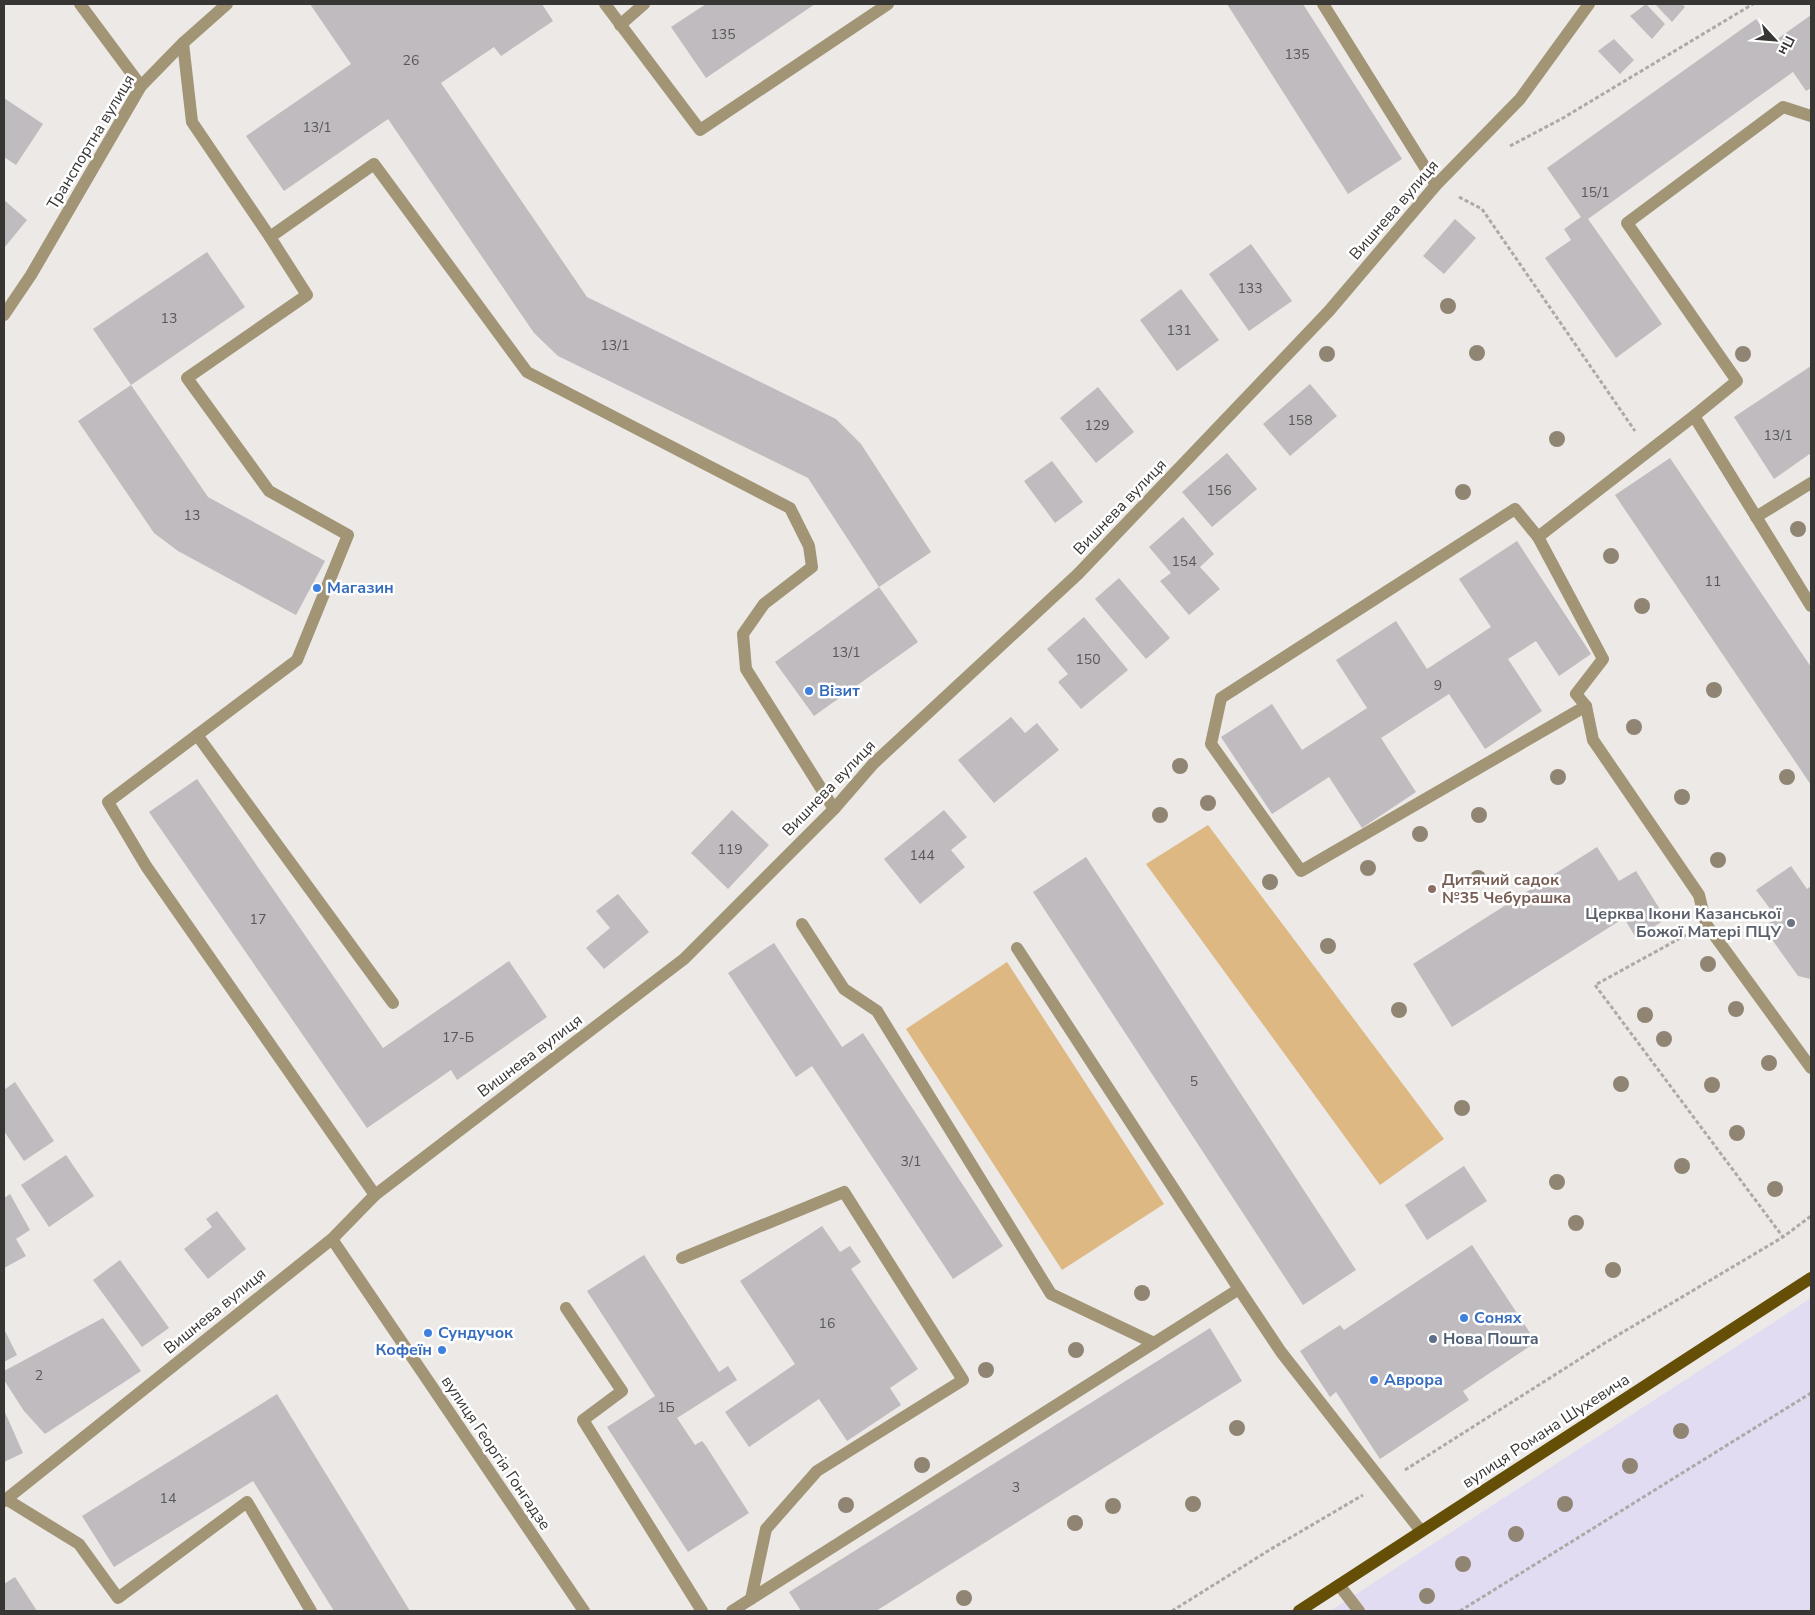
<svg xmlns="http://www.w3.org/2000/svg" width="1815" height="1615" font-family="'Nunito Sans',sans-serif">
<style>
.industrial{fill:#e2dcf2}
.green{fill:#ddb883}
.building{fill:#bfbbbe}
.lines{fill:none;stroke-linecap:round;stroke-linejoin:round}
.path{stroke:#aca9a7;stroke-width:3;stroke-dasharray:4 2.5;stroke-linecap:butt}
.minor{stroke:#a19576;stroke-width:12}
.major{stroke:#654e05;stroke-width:12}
.tree{fill:#908472}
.shop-dot{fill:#3f7fe0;stroke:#fff;stroke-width:2}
.education-dot{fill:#8d6e63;stroke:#fff;stroke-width:2}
.worship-dot{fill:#6b7280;stroke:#fff;stroke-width:2}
.service-dot{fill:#5c6f8a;stroke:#fff;stroke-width:2}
.labels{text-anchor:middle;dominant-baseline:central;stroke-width:5;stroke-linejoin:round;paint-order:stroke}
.number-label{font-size:14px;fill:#595757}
.street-label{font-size:16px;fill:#373635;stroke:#fff}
.shop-label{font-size:16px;font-weight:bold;fill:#366cbe;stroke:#fff;text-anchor:start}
.education-label{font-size:16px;font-weight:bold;fill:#785e54;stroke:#fff;text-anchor:start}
.worship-label{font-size:16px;font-weight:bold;fill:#5b616d;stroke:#fff;text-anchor:end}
.service-label{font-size:16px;font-weight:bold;fill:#4e5e75;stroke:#fff;text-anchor:start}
</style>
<rect width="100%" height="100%" fill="#ece9e6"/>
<path class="industrial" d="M1811,1298V1611H1330Z"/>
<g class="green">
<path d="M1208,825L1444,1139L1380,1185L1146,864Z"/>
<path d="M1007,962L1164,1204L1062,1270L906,1029Z"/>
</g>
<g class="building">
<path d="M310,4H542L553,21L501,56L494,47L441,83L587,297L836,419L861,444L931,552L879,587L808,478L558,356L534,333L388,119L284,191L246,136L351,64Z"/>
<path d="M706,4H815L706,78L671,27Z"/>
<path d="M1227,4H1303L1402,159L1348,194Z"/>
<path d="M1646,4L1665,24L1652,39L1630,16Z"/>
<path d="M1655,4H1682L1685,7L1672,22Z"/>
<path d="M1811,15V88L1806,91L1793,72L1588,219L1662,324L1616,358L1545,258L1571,240L1564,229L1581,217L1547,168L1756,19L1773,42Z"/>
<path d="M1614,39L1634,60L1620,74L1598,51Z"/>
<path d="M4,98L43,124L16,165L4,157Z"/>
<path d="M4,200L27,220L4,248Z"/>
<path d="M1455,219L1476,238L1444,274L1423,256Z"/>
<path d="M1251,244L1292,301L1249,331L1209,274Z"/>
<path d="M207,252L245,307L131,385L93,329Z"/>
<path d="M1181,289L1219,340L1177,371L1140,320Z"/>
<path d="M1811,366V453L1774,479L1734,417Z"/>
<path d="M1310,384L1337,416L1290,456L1263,424Z"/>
<path d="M131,385L208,497L325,561L296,615L178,551L154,533L78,421Z"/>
<path d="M1098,387L1134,432L1096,463L1060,418Z"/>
<path d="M1227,453L1257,489L1212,527L1182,492Z"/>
<path d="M1670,458L1811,667V785L1615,495Z"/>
<path d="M1052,461L1083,502L1055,523L1024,481Z"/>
<path d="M1183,517L1214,554L1200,567L1220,589L1189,615L1160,581L1171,573L1149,547Z"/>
<path d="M1517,541L1591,654L1559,676L1536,641L1508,659L1542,711L1485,749L1449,694L1381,738L1416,792L1362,828L1329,777L1272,814L1221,737L1272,704L1302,750L1367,708L1336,660L1396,621L1427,669L1491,627L1459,579Z"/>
<path d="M1119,578L1170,638L1146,659L1095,599Z"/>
<path d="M879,587L918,642L814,716L775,662Z"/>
<path d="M1084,617L1128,670L1081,709L1058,682L1068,674L1047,649Z"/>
<path d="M1011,717L1025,733L1037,723L1059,750L994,803L958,760Z"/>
<path d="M197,779L383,1048L509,961L547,1017L457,1080L451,1070L367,1128L149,812Z"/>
<path d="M732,810L769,845L728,889L691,853Z"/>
<path d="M944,810L967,837L951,850L965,867L920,904L884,859Z"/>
<path d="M1597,847L1619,881L1636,871L1666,919L1636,938L1624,918L1452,1027L1413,964Z"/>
<path d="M1086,857L1356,1270L1303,1305L1033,892Z"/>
<path d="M1791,866L1807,889L1811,886V979L1798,976L1763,927L1777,918L1756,890Z"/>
<path d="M618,894L649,932L604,969L586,948L610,928L596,911Z"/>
<path d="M774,943L842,1047L863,1033L1003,1246L953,1279L812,1066L796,1077L728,973Z"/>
<path d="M15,1082L54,1141L24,1161L4,1131V1090Z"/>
<path d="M66,1155L94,1196L49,1227L21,1185Z"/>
<path d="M1464,1166L1487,1201L1427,1240L1405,1205Z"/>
<path d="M10,1194L30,1230L16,1239L26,1256L4,1268V1198Z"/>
<path d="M217,1211L246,1249L208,1279L184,1249L212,1227L206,1219Z"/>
<path d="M822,1226L840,1252L850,1246L861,1262L851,1269L918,1369L890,1388L901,1405L847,1441L819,1399L749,1447L725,1412L795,1364L740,1281Z"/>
<path d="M1472,1245L1536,1342L1463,1391L1469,1400L1380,1459L1336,1392L1330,1397L1300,1351L1340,1325L1344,1330Z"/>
<path d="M644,1255L719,1372L728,1366L737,1380L677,1418L695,1445L702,1441L706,1446L749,1513L688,1552L607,1427L655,1396L587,1291Z"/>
<path d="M120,1260L169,1328L142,1347L93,1280Z"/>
<path d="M103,1318L141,1371L45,1434L24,1411L4,1380V1371Z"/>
<path d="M1210,1328L1242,1381L876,1611H801L789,1592Z"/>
<path d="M4,1329L17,1355L4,1362Z"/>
<path d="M277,1394L410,1611H334L253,1481L114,1567L82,1516Z"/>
<path d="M4,1410L23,1453L4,1462Z"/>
<path d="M15,1577L37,1611H4V1584Z"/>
</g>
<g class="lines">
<g class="path">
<path d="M1510,146L1563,118L1753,4"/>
<path d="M1459,197L1482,209L1635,431"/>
<path d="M1686,935L1595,985L1783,1237"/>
<path d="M1405,1470L1608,1341L1783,1237L1811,1216"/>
<path d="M1172,1611L1271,1549L1363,1495"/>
<path d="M1460,1611L1811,1393"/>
</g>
<g class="minor">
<path d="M80,4L141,86"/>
<path d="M605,4L700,130L888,4"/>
<path d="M1323,4L1436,185"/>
<path d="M620,25L644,4"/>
<path d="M183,43L192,122L270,237L307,295L187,378L269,491L348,535L297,660L108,802L146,866L375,1195"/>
<path d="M270,237L374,164L527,372L790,508L809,546L812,567L764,604L743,634L746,669L834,809"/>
<path d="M4,315L31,275L141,86L183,43L227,4"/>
<path d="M1694,416L1811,606"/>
<path d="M1515,509L1538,537L1603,659L1576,694L1586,706L1301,871L1211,744L1221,698Z"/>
<path d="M1756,517L1811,483"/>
<path d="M1538,537L1694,416L1737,381L1627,223L1783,107L1811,116"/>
<path d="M1586,706L1593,740L1699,895L1706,924L1811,1068"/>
<path d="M197,735L393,1003"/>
<path d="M802,924L844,989L877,1011L1051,1294L1154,1343"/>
<path d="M1017,948L1239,1289L1281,1352L1421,1531"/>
<path d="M332,1239L584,1611"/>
<path d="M682,1258L844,1192L963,1380L817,1471L766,1529L751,1599"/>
<path d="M566,1308L622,1391L583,1420L702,1611"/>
<path d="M6,1499L79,1544L118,1598L247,1502L311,1611"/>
<path d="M4,1501L332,1239L375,1195L684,959L834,809L873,764L1078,574L1329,311L1436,185L1520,99L1589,4"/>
<path d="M1339,1585L1359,1611"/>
<path d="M732,1611L1239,1289"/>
</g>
<path class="major" d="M1299,1611L1811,1278"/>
</g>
<g class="tree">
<circle cx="1448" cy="306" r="8"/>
<circle cx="1477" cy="353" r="8"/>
<circle cx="1327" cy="354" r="8"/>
<circle cx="1743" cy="354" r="8"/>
<circle cx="1557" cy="439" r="8"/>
<circle cx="1463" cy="492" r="8"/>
<circle cx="1798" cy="529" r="8"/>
<circle cx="1611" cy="556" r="8"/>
<circle cx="1642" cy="606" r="8"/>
<circle cx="1714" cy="690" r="8"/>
<circle cx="1634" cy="727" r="8"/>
<circle cx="1180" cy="766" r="8"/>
<circle cx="1558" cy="777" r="8"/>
<circle cx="1787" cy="777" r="8"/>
<circle cx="1682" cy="797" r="8"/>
<circle cx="1208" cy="803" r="8"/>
<circle cx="1160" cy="815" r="8"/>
<circle cx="1479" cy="815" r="8"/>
<circle cx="1420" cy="834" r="8"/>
<circle cx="1718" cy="860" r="8"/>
<circle cx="1368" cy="868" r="8"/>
<circle cx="1478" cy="878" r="8"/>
<circle cx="1270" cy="882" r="8"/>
<circle cx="1328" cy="946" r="8"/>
<circle cx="1708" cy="964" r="8"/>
<circle cx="1736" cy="1009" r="8"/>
<circle cx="1399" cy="1010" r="8"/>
<circle cx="1645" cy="1015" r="8"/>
<circle cx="1664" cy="1039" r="8"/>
<circle cx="1769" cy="1063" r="8"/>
<circle cx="1621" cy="1084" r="8"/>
<circle cx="1712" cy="1085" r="8"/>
<circle cx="1462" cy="1108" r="8"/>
<circle cx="1737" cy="1133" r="8"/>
<circle cx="1682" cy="1166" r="8"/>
<circle cx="1557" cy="1182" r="8"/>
<circle cx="1775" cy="1189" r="8"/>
<circle cx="1576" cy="1223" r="8"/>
<circle cx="1613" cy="1270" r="8"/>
<circle cx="1142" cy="1293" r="8"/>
<circle cx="1076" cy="1350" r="8"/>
<circle cx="986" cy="1370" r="8"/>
<circle cx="1237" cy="1428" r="8"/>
<circle cx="1681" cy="1431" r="8"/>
<circle cx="922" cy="1465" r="8"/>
<circle cx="1630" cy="1466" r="8"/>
<circle cx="1193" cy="1504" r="8"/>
<circle cx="1565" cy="1504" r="8"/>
<circle cx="846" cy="1505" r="8"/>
<circle cx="1113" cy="1506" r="8"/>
<circle cx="1075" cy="1523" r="8"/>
<circle cx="1516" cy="1534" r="8"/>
<circle cx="1463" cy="1564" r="8"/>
<circle cx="1427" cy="1596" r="8"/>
<circle cx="964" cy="1598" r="8"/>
</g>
<g class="shop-dot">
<circle cx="317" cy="588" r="5"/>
<circle cx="809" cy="691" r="5"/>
<circle cx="1464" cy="1318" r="5"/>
<circle cx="428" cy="1333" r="5"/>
<circle cx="442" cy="1350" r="5"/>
<circle cx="1374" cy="1380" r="5"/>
</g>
<circle class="education-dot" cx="1432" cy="889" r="5"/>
<circle class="worship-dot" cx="1791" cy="923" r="5"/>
<circle class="service-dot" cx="1433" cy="1339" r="5"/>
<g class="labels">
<g class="number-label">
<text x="723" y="34">135</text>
<text x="1297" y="54">135</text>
<text x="411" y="60">26</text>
<text x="317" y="127">13/1</text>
<text x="1595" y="192">15/1</text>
<text x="1250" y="288">133</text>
<text x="169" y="318">13</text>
<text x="1179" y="330">131</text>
<text x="615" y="345">13/1</text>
<text x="1300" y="420">158</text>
<text x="1097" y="425">129</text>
<text x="1778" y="435">13/1</text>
<text x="1219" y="490">156</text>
<text x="192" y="515">13</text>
<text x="1184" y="561">154</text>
<text x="1713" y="581">11</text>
<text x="846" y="652">13/1</text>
<text x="1088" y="659">150</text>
<text x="1438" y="685">9</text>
<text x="730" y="849">119</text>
<text x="922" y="855">144</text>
<text x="258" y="919">17</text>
<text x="458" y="1037">17-Б</text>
<text x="1194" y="1081">5</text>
<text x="911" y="1161">3/1</text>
<text x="827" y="1323">16</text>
<text x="39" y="1375">2</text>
<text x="666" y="1407">1Б</text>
<text x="1016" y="1487">3</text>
<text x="168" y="1498">14</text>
</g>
<g class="street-label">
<text transform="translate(91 142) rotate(-59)">Транспортна вулиця</text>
<text transform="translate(1394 210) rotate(-49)">Вишнева вулиця</text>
<text transform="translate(1120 507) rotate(-46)">Вишнева вулиця</text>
<text transform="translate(829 788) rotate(-46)">Вишнева вулиця</text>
<text transform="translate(530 1056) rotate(-37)">Вишнева вулиця</text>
<text transform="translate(215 1311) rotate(-39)">Вишнева вулиця</text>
<text transform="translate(1546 1431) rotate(-33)">вулиця Романа Шухевича</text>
<text transform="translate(496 1453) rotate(56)">вулиця Георгія Гонгадзе</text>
</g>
<g class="shop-label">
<text x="327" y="588">Магазин</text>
<text x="819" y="691">Візит</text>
<text x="1474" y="1318">Сонях</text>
<text x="438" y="1333">Сундучок</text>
<text x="432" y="1350" text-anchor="end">Кофеїн</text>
<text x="1384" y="1380">Аврора</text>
</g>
<g class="education-label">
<text x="1442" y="880">Дитячий садок<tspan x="1442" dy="18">№35 Чебурашка</tspan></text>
</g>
<g class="worship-label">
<text x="1781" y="914">Церква Ікони Казанської<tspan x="1781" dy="18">Божої Матері ПЦУ</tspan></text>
</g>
<g class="service-label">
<text x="1443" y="1339">Нова Пошта</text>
</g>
</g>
<rect width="1815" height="1615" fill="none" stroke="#373635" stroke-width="10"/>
<g transform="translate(1775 40) rotate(116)" stroke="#ffffff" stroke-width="4" paint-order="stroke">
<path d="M0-4L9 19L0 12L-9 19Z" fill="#373635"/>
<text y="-8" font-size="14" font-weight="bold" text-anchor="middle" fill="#373635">Пн</text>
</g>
</svg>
